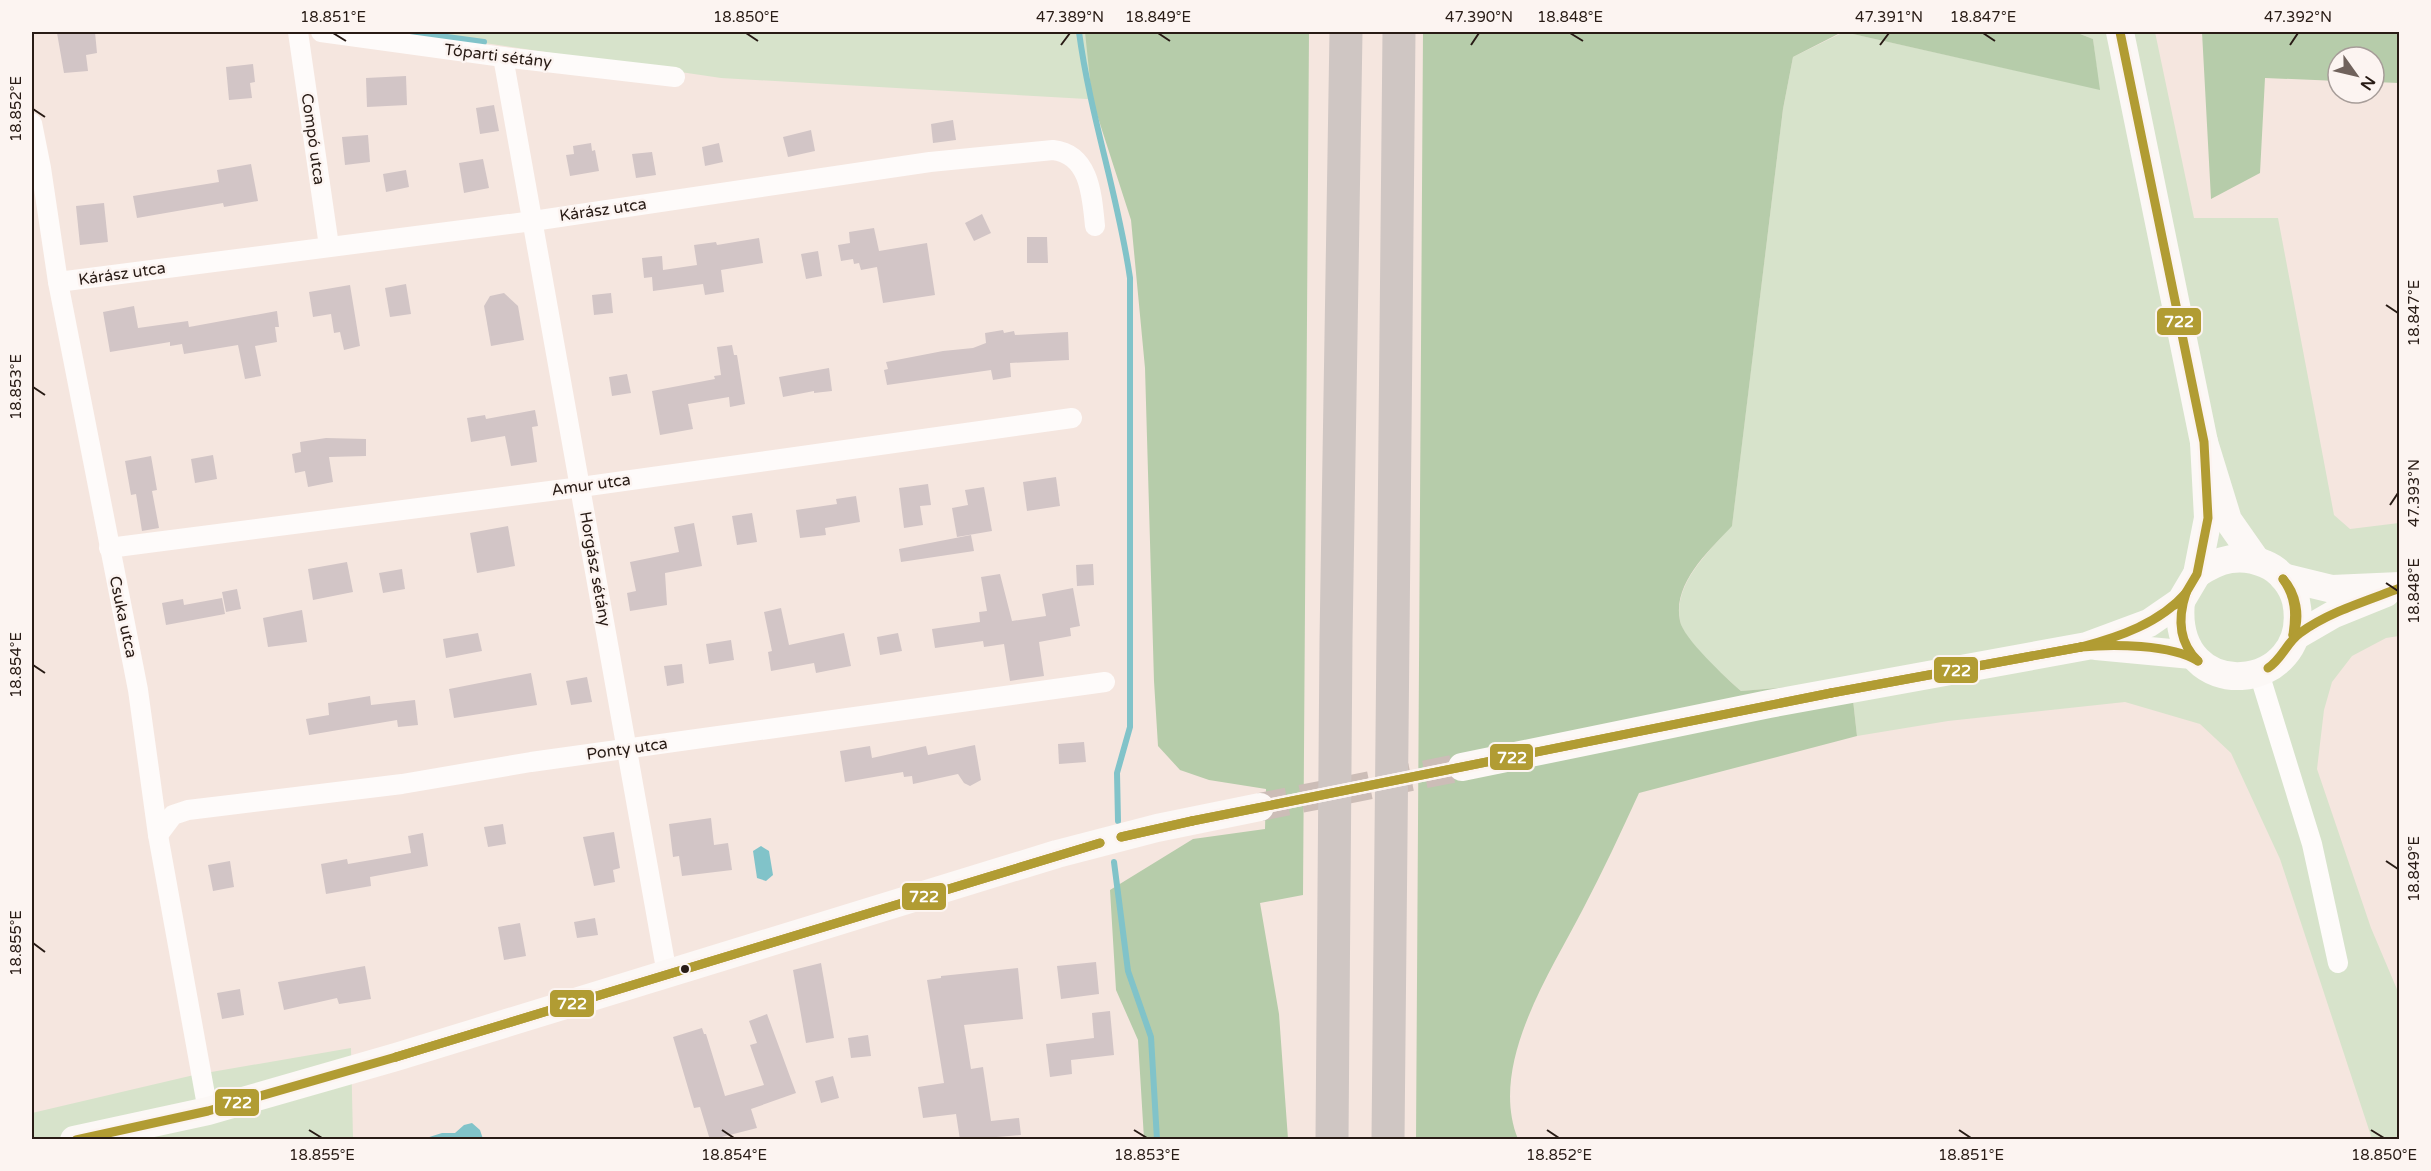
<svg xmlns="http://www.w3.org/2000/svg" width="2431" height="1171" font-family="'Varela Round',sans-serif">
<style>
.green{fill:#d7e3cb}
.forest{fill:#b6ccaa}
.water{fill:#81c3c9}
.lines{fill:none;stroke-linecap:round;stroke-linejoin:round}
.stream{stroke:#81c3c9;stroke-width:6}
.building{fill:#d2c5c6}
.secondary-tunnel{stroke:#ccbdb7;stroke-width:28;stroke-dasharray:28 14;stroke-linecap:butt}
.minor{stroke:#fefbfa;stroke-width:20}
.secondary{stroke:#fcf8f6;stroke-width:28}
.motorway{stroke:#cfc6c3;stroke-width:33}
.bus-1-casing{stroke:#fcf4f1;stroke-width:14}
.bus-1{stroke:#b19c33;stroke-width:9}
.ticks{fill:none;stroke:#281b15;stroke-width:2}
.bus-dot{fill:#281b15;stroke:#fcf4f1;stroke-width:2}
.labels{text-anchor:middle;dominant-baseline:central;stroke-width:5;stroke-linejoin:round;paint-order:stroke}
.street-label{font-size:16px;fill:#281b15;stroke:#fcf4f1}
.line-badge{stroke:#fcf4f1;stroke-width:2}
.badge-label{font-size:16px;text-anchor:middle;font-weight:bold;fill:#fff}
.neatline{fill:none;stroke:#281b15;stroke-width:2}
.ticks-label{font-size:15px;text-anchor:middle;fill:#281b15}
</style>
<rect width="100%" height="100%" fill="#f5e6df"/>
<g class="green">
<path d="M410,32H1119L1122,101L721,78Z"/>
<path d="M1844,32L2099,89L2093,39L2075,32H2155L2194,218H2278L2334,515L2350,529L2399,523V636L2386,638L2352,656L2332,682L2324,710L2317,769L2371,928L2399,994V1139H2372L2280,859L2231,753L2200,724L2125,702L1948,721L1857,736L1851,682L1741,691C1726,678 1683,640 1680,621C1673,583 1710,551 1732,525L1783,109L1793,57Z"/>
<path d="M351,1048L353,1139H32V1113L194,1075Z"/>
</g>
<g class="forest">
<path d="M1085,32H1309L1303,895L1260,903L1279,1014L1288,1139H1144L1138,1040L1116,990L1110,890L1193,839L1265,829L1266,789L1209,780L1180,770L1158,746L1154,681L1145,368L1131,220L1092,99Z"/>
<path d="M1423,32H1842L1793,57L1783,109L1732,526C1710,550 1672,583 1680,621C1683,638 1726,678 1741,691L1851,682L1857,736L1639,793C1621,832 1603,871 1583,909C1550,973 1488,1065 1518,1139L1416,1140Z"/>
<path d="M1844,32H2075L2093,39L2100,90Z"/>
<path d="M2202,32H2399V83L2374,82V57H2338V81L2265,78L2260,173L2211,199Z"/>
</g>
<g class="water">
<path d="M761,846L769,851L773,875L766,881L757,878L753,851Z"/>
<path d="M472,1123L480,1130L483,1139H423L442,1133H455L464,1125Z"/>
</g>
<g class="lines">
<g class="stream">
<path d="M410,32L484,42"/>
<path d="M1079,32C1090,115 1118,195 1130,278V727L1117,773L1118,821"/>
<path d="M1114,862L1128,971L1151,1037L1157,1140"/>
</g>
</g>
<g class="building">
<path d="M95,32L97,53L86,55L88,71L64,73L57,33Z"/>
<path d="M253,64L255,82L250,83L252,98L229,100L226,67Z"/>
<path d="M406,76L407,105L367,107L366,78Z"/>
<path d="M494,105L499,131L480,134L476,108Z"/>
<path d="M953,120L956,140L933,143L931,124Z"/>
<path d="M811,130L815,151L788,157L783,137Z"/>
<path d="M368,135L370,162L345,165L342,137Z"/>
<path d="M591,143L592,151L595,150L599,171L570,176L566,155L574,154L573,146Z"/>
<path d="M719,143L723,162L705,166L702,147Z"/>
<path d="M652,152L656,175L636,178L632,154Z"/>
<path d="M483,159L489,188L464,193L459,163Z"/>
<path d="M251,164L258,201L224,207L223,203L137,218L133,196L219,182L217,170Z"/>
<path d="M406,170L409,187L386,192L383,174Z"/>
<path d="M104,203L108,242L80,245L76,206Z"/>
<path d="M982,214L991,233L974,241L965,223Z"/>
<path d="M874,228L879,251L927,243L935,295L883,303L877,267L861,270L859,263L854,264L853,259L841,261L838,245L850,243L849,232Z"/>
<path d="M1027,237H1047L1048,263H1027Z"/>
<path d="M759,238L763,263L721,270L724,292L705,295L703,284L653,291L652,277L644,278L642,258L662,256L663,270L697,265L694,245L716,242L717,245Z"/>
<path d="M818,251L822,276L806,279L801,254Z"/>
<path d="M406,284L411,314L390,317L385,288Z"/>
<path d="M350,285L360,346L344,350L340,332L334,333L331,314L313,317L309,292Z"/>
<path d="M504,293L518,306L524,340L491,346L484,306L490,296Z"/>
<path d="M611,293L613,313L594,315L592,295Z"/>
<path d="M134,306L138,328L188,321L189,327L277,311L279,327H275L277,342L255,346L261,376L245,379L238,345L184,354L182,344L170,346V342L110,352L103,312Z"/>
<path d="M1003,330L1004,333L1014,331L1015,335L1068,332L1069,360L1010,363L1011,377L993,380L991,370L887,385L884,370L888,369L886,362L943,351L973,348L986,343L985,333Z"/>
<path d="M732,345L734,355H737L745,404L730,407L729,397L688,404L693,429L660,435L652,391L715,379L714,376L721,375L717,347Z"/>
<path d="M829,368L832,391L814,393V391L783,397L779,377Z"/>
<path d="M627,374L631,393L612,396L609,377Z"/>
<path d="M535,410L538,426L532,427L537,462L511,466L505,436L471,442L467,418L485,415L486,419Z"/>
<path d="M326,438L366,439V456L329,457L333,482L308,487L305,471L295,473L292,454L301,452L300,442Z"/>
<path d="M213,455L217,479L195,483L191,459Z"/>
<path d="M151,456L157,490L152,491L159,528L142,531L136,494L131,495L125,461Z"/>
<path d="M1056,477L1060,506L1027,511L1023,482Z"/>
<path d="M928,484L931,505L920,506L923,525L904,528L899,488Z"/>
<path d="M984,487L992,531L957,537L952,508L968,505L965,490Z"/>
<path d="M856,496L860,522L825,528L826,535L800,538L796,510L837,504L836,499Z"/>
<path d="M752,513L757,542L737,545L732,516Z"/>
<path d="M694,523L702,566L665,573L667,605L630,611L627,593L636,591L630,562L679,552L674,527Z"/>
<path d="M508,526L515,566L477,573L470,533Z"/>
<path d="M971,535L974,551L901,562L899,549Z"/>
<path d="M347,562L353,592L313,600L308,569Z"/>
<path d="M1093,564L1094,585L1077,586L1076,565Z"/>
<path d="M402,569L405,589L383,593L379,573Z"/>
<path d="M1000,574L1012,621L1046,616L1042,594L1073,588L1080,626L1070,628L1071,636L1039,642L1044,676L1010,681L1004,644L984,647L983,641L935,648L932,629L980,622L979,612L987,611L981,577Z"/>
<path d="M237,589L241,609L226,612L222,592Z"/>
<path d="M222,598L225,614L166,625L162,603L183,599L184,605Z"/>
<path d="M781,608L789,645L844,633L851,666L816,673L814,663L771,671L768,652L772,651L764,612Z"/>
<path d="M302,610L307,642L268,647L263,618Z"/>
<path d="M478,633L482,651L446,658L443,639Z"/>
<path d="M898,633L902,651L880,655L877,637Z"/>
<path d="M731,640L734,660L709,664L706,644Z"/>
<path d="M682,664L684,683L667,686L664,666Z"/>
<path d="M531,673L537,705L454,718L449,689Z"/>
<path d="M587,677L592,702L571,705L566,681Z"/>
<path d="M370,696L371,705L415,700L418,725L398,727L397,720L309,735L306,719L329,715L328,703Z"/>
<path d="M1084,742L1086,762L1059,764L1058,744Z"/>
<path d="M975,745L981,780L970,786L964,783L958,774L913,784L912,776L904,777L903,772L845,782L840,751L870,746L872,758L926,746L928,755Z"/>
<path d="M711,818L714,845L728,843L732,870L682,876L679,856L673,857L669,824Z"/>
<path d="M503,824L506,844L488,847L484,827Z"/>
<path d="M614,832L620,868L613,870L615,882L594,886L583,837Z"/>
<path d="M423,833L428,866L370,877L371,886L326,894L321,864L347,859L348,864L411,853L408,836Z"/>
<path d="M230,861L234,887L213,891L208,865Z"/>
<path d="M595,918L598,935L577,938L574,922Z"/>
<path d="M520,923L526,956L504,960L498,927Z"/>
<path d="M1096,962L1099,994L1061,999L1057,966Z"/>
<path d="M821,963L834,1038L806,1043L793,970Z"/>
<path d="M365,966L371,999L339,1004L337,998L284,1010L278,982Z"/>
<path d="M1018,968L1023,1019L964,1025L971,1069L983,1067L991,1121L1019,1118L1021,1135L960,1140L956,1114L923,1118L918,1087L944,1083L927,980L941,978V976Z"/>
<path d="M240,989L244,1015L222,1019L217,993Z"/>
<path d="M1110,1011L1114,1055L1071,1060L1072,1074L1050,1077L1046,1044L1094,1038L1092,1013Z"/>
<path d="M767,1014L796,1093L751,1109L757,1128L710,1140L700,1107L694,1108L673,1037L702,1028L704,1034H706L725,1096L764,1085L750,1045L757,1043L749,1021Z"/>
<path d="M868,1035L871,1056L851,1058L848,1038Z"/>
<path d="M833,1076L839,1098L821,1103L815,1081Z"/>
</g>
<g class="lines">
<path class="secondary-tunnel" d="M1260,807L1462,767"/>
<g class="minor">
<path d="M298,32L329,246"/>
<path d="M321,32L503,57L675,77"/>
<path d="M503,57L667,974"/>
<path d="M32,123L41,168L58,282L138,690L158,835L208,1111"/>
<path d="M58,282L533,221L930,162L1053,150C1090,154 1092,196 1095,226"/>
<path d="M109,548L581,487L1072,418"/>
<path d="M2259,673L2312,844L2338,963"/>
<path d="M158,835L173,815L188,810L402,784L531,762L1105,682"/>
</g>
<g class="secondary">
<path d="M2120,32L2204,442L2228,520L2256,560"/>
<path d="M2283,577L2332,589L2400,586"/>
<path d="M2181,601C2170,709 2315,693 2296,601C2292,585 2280,570 2265,564C2240,553 2219,559 2197,574"/>
<path d="M2296,636L2334,614L2386,593"/>
<path d="M2096,646L2192,655"/>
<path d="M1462,767L1769,704L2087,646L2149,623L2181,601L2197,574L2208,518L2204,442"/>
<path d="M74,1140L208,1111L396,1057L1057,854L1157,828L1260,807"/>
</g>
<g class="motorway">
<path d="M1332,1140L1336,640L1346,32"/>
<path d="M1388,1140L1399,32"/>
</g>
<defs>
<g id="bus-1">
<path d="M2120,32L2204,442L2208,518L2197,574L2181,601L2175,605"/>
<path d="M2283,579C2296,593 2301,617 2293,635"/>
<path d="M2283,579C2296,597 2296,614 2293,635"/>
<path d="M2186,593C2178,617 2178,642 2198,661"/>
<path d="M2081,647C2119,637 2160,623 2186,593"/>
<path d="M2081,647C2112,644 2171,644 2198,661"/>
<path d="M2268,668C2282,659 2287,642 2300,633C2329,612 2366,601 2400,588"/>
<path d="M1831,693L2081,647"/>
<path d="M1831,693L2081,647"/>
<path d="M1192,821L1831,693"/>
<path d="M1192,821L1831,693"/>
<path d="M1121,837L1192,821"/>
<path d="M1121,837L1192,821"/>
<path d="M396,1057L1100,843"/>
<path d="M396,1057L1100,843"/>
<path d="M76,1140L208,1111L396,1057"/>
</g>
</defs>
<use href="#bus-1" class="bus-1-casing"/>
<use href="#bus-1" class="bus-1"/>
</g>
<path class="ticks" d="M333,33L346,41M746,33L758,41M1158,33L1170,41M1570,33L1583,41M1983,33L1995,41M1061,45L1070,33M1471,45L1479,33M1880,45L1889,33M2290,45L2298,33M33,109L45,117M2386,305L2398,313M33,387L45,395M2390,505L2398,493M2386,583L2398,591M33,665L45,673M2386,861L2398,869M33,943L45,952M309,1130L322,1138M722,1130L734,1138M1134,1130L1147,1138M1547,1130L1559,1138M1959,1130L1971,1138M2371,1130L2384,1138"/>
<circle class="bus-dot" cx="685" cy="969" r="5"/>
<g class="labels">
<g class="street-label">
<text transform="translate(498 56) rotate(7)">Tóparti sétány</text>
<text transform="translate(313 139) rotate(82)">Compó utca</text>
<text transform="translate(603 210) rotate(-8)">Kárász utca</text>
<text transform="translate(122 274) rotate(-8)">Kárász utca</text>
<text transform="translate(591 485) rotate(-8)">Amur utca</text>
<text transform="translate(595 569) rotate(80)">Horgász sétány</text>
<text transform="translate(123 617) rotate(78)">Csuka utca</text>
<text transform="translate(627 749) rotate(-8)">Ponty utca</text>
</g>
</g>
<g class="line-badge">
<rect x="2156" y="307" width="46" height="29" rx="6" fill="#b19c33"/>
<rect x="1933" y="656" width="46" height="28" rx="6" fill="#b19c33"/>
<rect x="1489" y="743" width="45" height="28" rx="6" fill="#b19c33"/>
<rect x="901" y="882" width="46" height="29" rx="6" fill="#b19c33"/>
<rect x="549" y="989" width="46" height="29" rx="6" fill="#b19c33"/>
<rect x="214" y="1088" width="46" height="29" rx="6" fill="#b19c33"/>
</g>
<g class="badge-label">
<text x="2179" y="327">722</text>
<text x="1956" y="676">722</text>
<text x="1512" y="763">722</text>
<text x="924" y="902">722</text>
<text x="572" y="1009">722</text>
<text x="237" y="1108">722</text>
</g>
<rect width="2431" height="1171" fill="none" stroke="#fcf4f1" stroke-width="66"/>
<g transform="translate(2356 75) rotate(124)"><circle r="28" fill="#fcf4f1" stroke="#a79d99" stroke-width="1.5"/>
<path d="M0-4.5L10 22L0 15L-10 22Z" fill="#70625c"/>
<text y="-9" font-size="16" font-weight="bold" text-anchor="middle" fill="#281b15">N</text>
</g>
<rect x="33" y="33" width="2365" height="1105" class="neatline"/>
<g class="ticks-label">
<text x="333" y="22">18.851°E</text>
<text x="746" y="22">18.850°E</text>
<text x="1070" y="22">47.389°N</text>
<text x="1158" y="22">18.849°E</text>
<text x="1479" y="22">47.390°N</text>
<text x="1570" y="22">18.848°E</text>
<text x="1889" y="22">47.391°N</text>
<text x="1983" y="22">18.847°E</text>
<text x="2298" y="22">47.392°N</text>
<text transform="translate(16 109) rotate(-90)" y="5">18.852°E</text>
<text transform="translate(2414 313) rotate(-90)" y="5">18.847°E</text>
<text transform="translate(16 387) rotate(-90)" y="5">18.853°E</text>
<text transform="translate(2414 493) rotate(-90)" y="5">47.393°N</text>
<text transform="translate(2414 591) rotate(-90)" y="5">18.848°E</text>
<text transform="translate(16 665) rotate(-90)" y="5">18.854°E</text>
<text transform="translate(2414 869) rotate(-90)" y="5">18.849°E</text>
<text transform="translate(16 943) rotate(-90)" y="5">18.855°E</text>
<text x="322" y="1160">18.855°E</text>
<text x="734" y="1160">18.854°E</text>
<text x="1147" y="1160">18.853°E</text>
<text x="1559" y="1160">18.852°E</text>
<text x="1971" y="1160">18.851°E</text>
<text x="2384" y="1160">18.850°E</text>
</g>
</svg>
